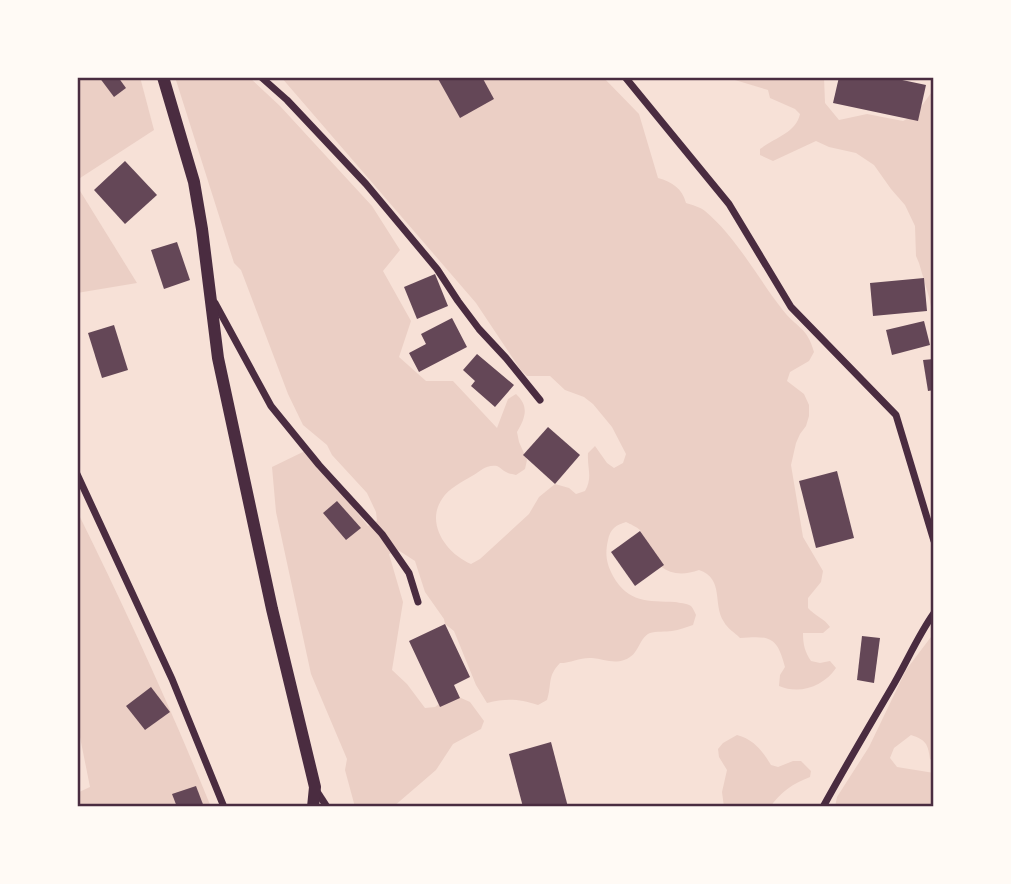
<svg xmlns="http://www.w3.org/2000/svg" width="1011" height="884" font-family="Literata,serif">
<style>
.green{fill:#ebcfc5}
.building{fill:#644757}
.lines{fill:none;stroke-linecap:round;stroke-linejoin:round}
.minor{stroke:#4a2c40;stroke-width:7}
.tertiary{stroke:#4a2c40;stroke-width:12}
.neatline{fill:none;stroke:#4a2c40;stroke-width:2.5}
</style>
<rect width="100%" height="100%" fill="#f7e1d7"/>
<g class="green">
<path d="M77,77H140L154,130L77,180Z"/>
<path d="M175,77H249L280,106L372,206L400,250L383,271L411,321L399,357L426,381H453L497,428L508,399L516,394C529,406 526,417 517,432L519,442L527,460L525,469L516,475C513,474 509,474 506,472C503,471 500,467 497,466C487,464 480,471 472,476C462,482 449,488 442,499C425,524 447,554 471,564L480,559L529,514L539,497L555,484L569,488L576,494L585,491C593,477 587,469 588,453L595,446L607,463L614,468L623,463L626,454L612,427L593,404L584,397L565,390L550,376H527L520,369L476,303L281,77H603L639,114L658,178C672,182 682,188 686,203C692,205 700,207 705,211C737,238 757,277 782,309C796,328 807,326 814,352L809,361L790,372L787,381L804,394L809,405V416L806,426L800,434L796,443L791,465L803,537L823,571L821,582L808,598V608C815,616 824,618 830,627L823,633H803C803,645 805,652 811,661L820,663L830,661L836,668C824,686 800,695 779,686L780,675L785,667C777,636 770,636 740,638C735,633 727,628 724,622C712,604 725,579 699,570C674,579 657,570 646,546C644,541 643,534 640,530C637,527 630,524 626,522C616,525 610,529 608,540C605,554 606,563 613,576C628,603 648,601 675,602C680,603 686,603 691,606C693,608 695,613 696,615L693,625C686,627 679,630 672,631C665,632 656,631 650,633C638,638 640,655 624,660C613,664 603,659 592,658C581,657 571,663 560,663C547,676 552,685 547,700L538,705C519,699 507,698 487,703L476,685L454,631L445,624L444,619L425,592L415,561L398,550L389,554L403,602L392,670L407,684L425,708L435,707L452,694L470,702L484,721L481,729L453,744L436,770L393,807H355L345,770L347,759L311,674L276,512L272,467L307,450L368,526L377,521L376,512L367,493L332,455L327,445L303,425L288,394L241,270L234,263Z"/>
<path d="M725,77H824L825,103L839,120L867,114L903,121L915,115L934,89V315L932,312L929,297L919,263L916,256L915,226L905,205L891,189L874,165L856,153L829,147L816,141L773,161L760,155V149C774,138 796,133 800,114L795,109L770,98L768,90Z"/>
<path d="M77,186L137,283L77,293Z"/>
<path d="M77,511C125,608 170,706 211,807H77V793L90,787L77,722Z"/>
<path d="M934,633V762L930,759C928,744 926,740 911,735L894,748L890,758L897,767L934,773V807H835L837,797L869,747L906,670Z"/>
<path d="M737,735C755,740 762,751 771,765L778,767L793,761H801L811,771L810,777C792,784 781,792 770,807H724L722,792L727,770L719,757L718,749L723,743Z"/>
</g>
<g class="building">
<path d="M99,77H118L126,88L114,97Z"/>
<path d="M437,77H482L494,99L460,118Z"/>
<path d="M839,77H888L926,85L918,121L833,103Z"/>
<path d="M125,161L157,195L125,224L94,190Z"/>
<path d="M177,242L190,280L164,289L151,250Z"/>
<path d="M435,274L448,306L417,319L404,287Z"/>
<path d="M924,278L927,311L873,316L870,283Z"/>
<path d="M452,318L467,347L419,372L409,353L426,344L421,334Z"/>
<path d="M924,321L930,345L892,355L886,330Z"/>
<path d="M114,325L128,370L102,378L88,333Z"/>
<path d="M477,354L514,385L495,407L471,386L475,381L463,370Z"/>
<path d="M934,359V390L928,391L923,360Z"/>
<path d="M548,427L580,455L555,484L523,455Z"/>
<path d="M837,471L854,538L816,548L799,481Z"/>
<path d="M337,501L361,528L346,540L323,513Z"/>
<path d="M640,531L664,565L635,586L611,552Z"/>
<path d="M445,624L470,677L454,685L460,698L440,707L409,641Z"/>
<path d="M862,636L880,638L874,683L857,680Z"/>
<path d="M151,687L170,712L145,730L126,706Z"/>
<path d="M551,742L568,807H523L509,754Z"/>
<path d="M196,786L204,807H177L172,794Z"/>
</g>
<g class="lines">
<g class="minor">
<path d="M261,77L287,100L366,184L437,269L458,301L479,329L506,358L540,400"/>
<path d="M625,77L729,204L791,307L896,415L934,541"/>
<path d="M215,303L271,406L319,465L382,534L409,573L418,602"/>
<path d="M77,474L172,679L224,807"/>
<path d="M316,790L327,807"/>
<path d="M823,807C845,767 868,728 891,689C906,664 917,637 934,613"/>
</g>
<path class="tertiary" d="M163,77L194,182L202,229L218,358L272,609L315,787L313,807"/>
</g>
<rect width="1011" height="884" fill="none" stroke="#fffaf5" stroke-width="158"/>
<rect x="79" y="79" width="853" height="726" class="neatline"/>
</svg>
